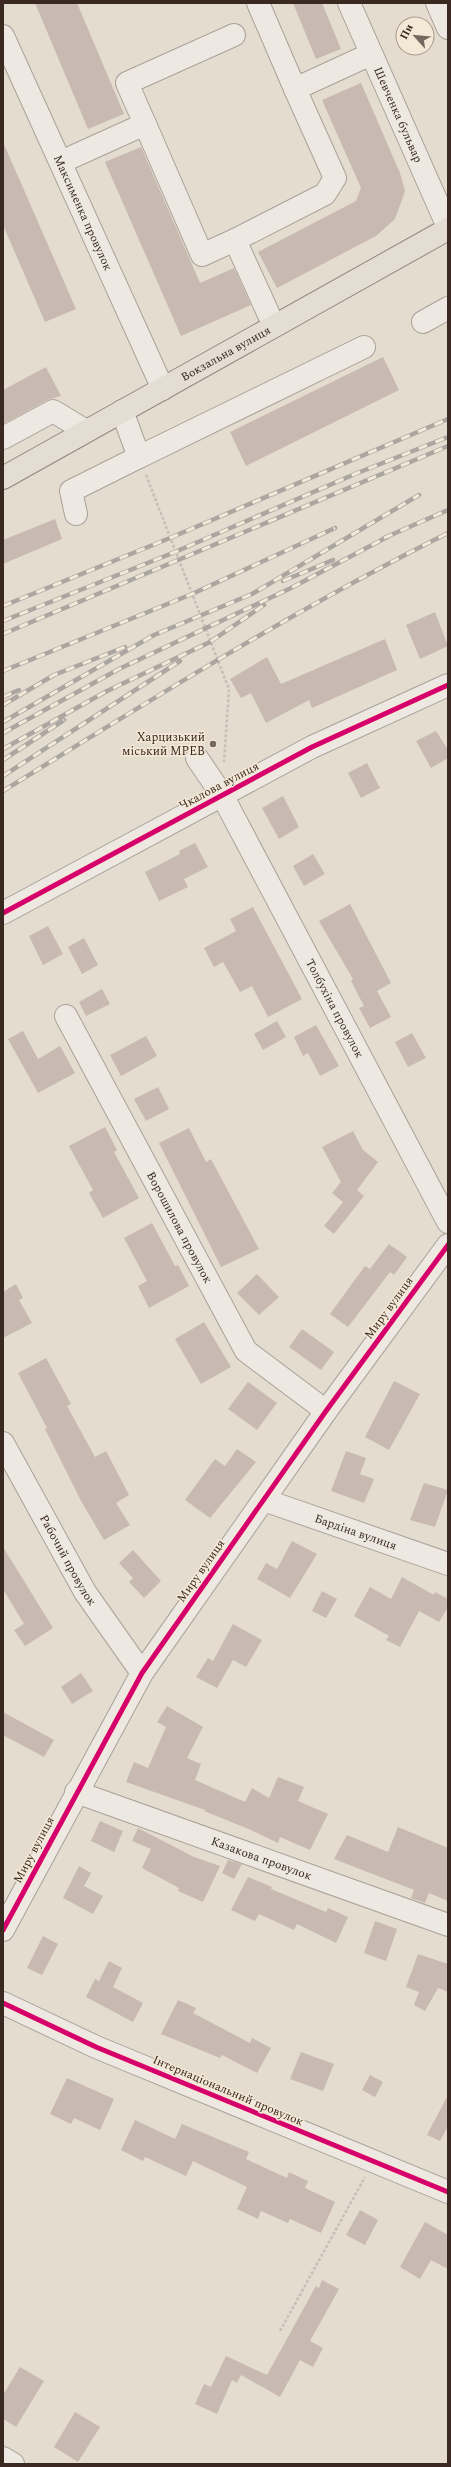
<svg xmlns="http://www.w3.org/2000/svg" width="451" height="2467" font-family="Spectral,serif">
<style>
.building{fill:#c8bab1}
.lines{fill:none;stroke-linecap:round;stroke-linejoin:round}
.minor-casing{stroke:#aaa198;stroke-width:24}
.major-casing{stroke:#90877f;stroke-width:24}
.path{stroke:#c6bfb8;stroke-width:2.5;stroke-dasharray:3 2;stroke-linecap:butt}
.minor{stroke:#ede8e1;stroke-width:22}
.major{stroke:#e4ddd3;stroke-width:22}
.rail-casing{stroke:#aca6a1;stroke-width:4.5}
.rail{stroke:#f4e8d7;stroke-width:3;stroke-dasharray:9;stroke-linecap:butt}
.cycleway-casing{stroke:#f4e8d7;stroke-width:8}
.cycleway{stroke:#d6006c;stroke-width:5}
.poi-dot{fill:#75685e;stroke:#f4e8d7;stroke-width:1.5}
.labels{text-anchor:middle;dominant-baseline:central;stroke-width:3;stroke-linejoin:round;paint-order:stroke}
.street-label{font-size:12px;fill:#392920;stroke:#f4e8d7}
.poi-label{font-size:12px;fill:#392920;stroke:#f4e8d7;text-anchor:end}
</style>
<rect width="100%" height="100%" fill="#e5dcd0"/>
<g class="building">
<path d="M35,3H77L124,114L88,129Z"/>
<path d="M293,3H322L341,49L316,59Z"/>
<path d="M361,83L400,173L405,191L395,219L376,236L277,288L258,252L356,201L361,188L322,100Z"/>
<path d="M3,142L76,309L45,322L3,225Z"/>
<path d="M141,147L200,283L234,268L251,305L181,336L105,162Z"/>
<path d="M383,357L399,390L246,466L230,432Z"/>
<path d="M46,367L61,396L47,400L3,424V390Z"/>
<path d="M55,519L62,539L3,564V540Z"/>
<path d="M435,612L448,646L420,659L406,625Z"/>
<path d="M385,639L397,670L312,708L309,700L266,723L251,693L241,698L230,679L267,657L281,684Z"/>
<path d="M436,731L448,750V758L431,768L416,741Z"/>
<path d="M367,763L380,788L361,798L348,773Z"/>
<path d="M283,796L299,827L279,839L262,808Z"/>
<path d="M195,843L208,867L184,879L188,887L159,901L145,872L180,854L179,851Z"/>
<path d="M313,854L325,874L304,886L293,866Z"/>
<path d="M350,904L391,983L377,991L391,1017L370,1028L359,1008L364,1006L351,981L353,979L319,921Z"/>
<path d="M253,907L302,999L268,1017L252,986L240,992L223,962L214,967L204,948L236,931L230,919Z"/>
<path d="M48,926L63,954L43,965L29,936Z"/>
<path d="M84,938L98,965L82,974L68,947Z"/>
<path d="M102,989L110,1004L86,1016L79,1002Z"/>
<path d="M277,1021L286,1037L263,1050L254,1034Z"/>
<path d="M316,1025L339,1066L320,1076L308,1053L303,1056L294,1037Z"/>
<path d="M23,1031L38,1059L60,1046L75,1073L38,1093L8,1039Z"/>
<path d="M412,1033L426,1058L408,1067L395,1042Z"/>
<path d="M146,1036L157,1056L121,1076L110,1055Z"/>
<path d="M158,1087L169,1109L146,1121L134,1099Z"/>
<path d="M105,1127L117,1150L114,1152L139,1198L103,1218L89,1193L93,1190L69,1146Z"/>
<path d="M189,1128L206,1162L211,1159L259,1249L221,1267L159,1143Z"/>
<path d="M353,1131L363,1150L378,1162L357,1190L364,1196L334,1234L324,1226L343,1202L332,1193L341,1182L322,1147Z"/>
<path d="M152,1223L175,1266L178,1265L189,1286L149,1308L138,1286L147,1281L124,1238Z"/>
<path d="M389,1244L407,1257L394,1275L390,1272L348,1327L330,1314L365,1266L370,1269Z"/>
<path d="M257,1274L279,1297L259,1315L237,1293Z"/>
<path d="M16,1284L23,1298L19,1300L32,1323L3,1338V1292Z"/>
<path d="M204,1322L231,1367L201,1384L175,1339Z"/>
<path d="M302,1329L334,1352L321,1370L289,1347Z"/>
<path d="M46,1358L71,1404L67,1406L95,1457L106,1451L129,1495L116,1503L130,1525L104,1540L81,1501L45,1429L47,1428L18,1373Z"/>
<path d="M394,1381L420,1394L389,1450L365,1437Z"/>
<path d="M248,1382L277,1403L257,1430L228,1409Z"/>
<path d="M237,1449L256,1462L210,1518L185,1500L215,1459L225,1466Z"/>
<path d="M346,1451L366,1458L360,1474L374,1479L364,1503L331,1491Z"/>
<path d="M424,1483L448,1490L435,1527L410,1520Z"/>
<path d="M292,1541L317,1554L290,1598L257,1579L266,1563L277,1569Z"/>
<path d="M3,1547L53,1628L25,1646L14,1630L24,1624L3,1589Z"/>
<path d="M133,1550L161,1581L144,1598L129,1582L133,1578L119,1563Z"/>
<path d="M402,1577L434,1595L435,1592L448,1599V1607L439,1622L419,1611L400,1647L386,1640L389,1636L354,1616L370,1587L391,1599Z"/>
<path d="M322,1591L337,1599L326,1618L312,1611Z"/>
<path d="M233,1624L262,1640L246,1667L233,1660L217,1688L196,1677L208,1658L213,1661Z"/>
<path d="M81,1673L93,1691L72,1704L61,1687Z"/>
<path d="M167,1706L203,1727L187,1758L201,1764L195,1780L245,1802L252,1788L269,1798L278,1777L304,1787L298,1801L328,1814L310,1850L280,1837L278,1843L251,1830L204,1811L205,1810L126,1782L134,1762L148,1768L166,1727L157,1722Z"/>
<path d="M3,1712L54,1740L44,1757L3,1735Z"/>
<path d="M100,1821L123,1831L114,1852L91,1841Z"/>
<path d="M398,1827L448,1848V1901L429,1893L425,1903L411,1898L414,1890L334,1859L347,1835L388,1852Z"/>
<path d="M138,1828L194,1857L220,1866L203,1902L178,1891L179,1888L142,1868L151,1849L132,1841Z"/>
<path d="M228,1860L242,1864L234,1879L222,1873Z"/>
<path d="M79,1866L91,1873L84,1886L103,1896L93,1914L63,1898Z"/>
<path d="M248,1877L272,1887L271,1889L326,1912L328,1908L348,1917L336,1943L297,1924L294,1930L259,1914L255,1921L231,1910Z"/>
<path d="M375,1921L397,1929L386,1961L364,1953Z"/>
<path d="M43,1936L58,1944L42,1975L27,1968Z"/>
<path d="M418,1954L448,1964V1992L438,1988L425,2011L414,2005L419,1992L406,1987Z"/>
<path d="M109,1961L122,1968L113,1987L143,2003L133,2022L86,1997L95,1979L99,1981Z"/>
<path d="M178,2000L196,2008L193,2013L250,2043L252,2038L271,2048L257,2073L222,2055L220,2058L161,2034Z"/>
<path d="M301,2052L334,2064L323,2091L290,2079Z"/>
<path d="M370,2075L383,2082L375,2097L362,2090Z"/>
<path d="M67,2078L114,2099L100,2130L74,2118L71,2124L50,2114Z"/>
<path d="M448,2095V2126L440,2141L427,2135Z"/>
<path d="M135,2120L175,2139L182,2124L249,2152L246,2159L287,2178L289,2172L308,2181L305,2188L335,2202L321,2233L290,2219L288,2223L261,2211L258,2219L237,2209L247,2187L193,2161L186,2176L145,2157L143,2161L121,2150Z"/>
<path d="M360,2210L378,2220L365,2245L346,2235Z"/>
<path d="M425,2222L448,2235V2269L431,2260L420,2279L400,2267Z"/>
<path d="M322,2280L339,2289L310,2341L323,2348L313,2367L300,2360L280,2397L241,2375L237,2383L232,2380L217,2414L195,2404L204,2384L211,2387L226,2356L267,2375L316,2286L319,2288Z"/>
<path d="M20,2367L44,2381L16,2427L3,2419V2395Z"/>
<path d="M75,2412L100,2427L78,2462L54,2447Z"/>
</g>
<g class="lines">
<defs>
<g id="minor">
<path d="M258,3L295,89"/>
<path id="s1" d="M349,3L448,227"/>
<path d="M437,3L448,28"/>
<path id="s2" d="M3,36L163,389"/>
<path d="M145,124L202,255L235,240"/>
<path d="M61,162L145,124L127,83L234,35"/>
<path d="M423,322L448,308"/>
<path d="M274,326L235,240L325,194L335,178L295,89L371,54"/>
<path d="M3,438L53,411L86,431"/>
<path d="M139,457L364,347"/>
<path d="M76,514L71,491L139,457L122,411"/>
<path id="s3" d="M197,758L222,795L448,1222"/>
<path d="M3,913L312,747L448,685"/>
<path id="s4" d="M66,1016L246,1351L326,1411"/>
<path id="s5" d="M3,1443L85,1592L142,1673"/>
<path id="s6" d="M264,1500L448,1564"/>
<path id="s7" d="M76,1792L448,1925"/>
<path d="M3,1930L142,1673L326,1411L448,1245"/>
<path d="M3,2003L96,2047L448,2192"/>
<path d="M3,2458L13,2464"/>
</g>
<g id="major">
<path id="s8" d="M3,478L448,229"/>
</g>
</defs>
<use href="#minor" class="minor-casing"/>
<use href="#major" class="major-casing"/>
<g class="path">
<path d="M146,475L229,689L224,762"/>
<path d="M280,2331L365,2177"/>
</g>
<use href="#minor" class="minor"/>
<use href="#major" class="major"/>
<defs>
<g id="rail">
<path d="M384,538L448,510"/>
<path d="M283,581L333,560"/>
<path d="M3,606L170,538L448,419"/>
<path d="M3,621L175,552L355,474L448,437"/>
<path d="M3,634L448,446"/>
<path d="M3,671L192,594L335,528"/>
<path d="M3,697L19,690"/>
<path d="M3,705L54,675L125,647"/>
<path d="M3,722L154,635L252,594L419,495"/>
<path d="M3,733L119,669L291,588L389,536"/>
<path d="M3,749L107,691L210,642L264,605"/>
<path d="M3,760L64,720"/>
<path d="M3,776L180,661"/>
<path d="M3,791C149,701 294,610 448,533"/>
</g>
</defs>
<use href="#rail" class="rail-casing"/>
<use href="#rail" class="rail"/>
<defs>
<g id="cycleway">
<path d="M3,913L312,747L448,685"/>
<path d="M3,1930L142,1673L326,1411L448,1245"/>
<path d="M3,2003L96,2047L448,2192"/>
</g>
</defs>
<use href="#cycleway" class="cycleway-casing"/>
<use href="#cycleway" class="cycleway"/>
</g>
<circle class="poi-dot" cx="213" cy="744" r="4"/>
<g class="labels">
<g class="street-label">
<text stroke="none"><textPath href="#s1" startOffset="122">Шевченка бульвар</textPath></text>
<text stroke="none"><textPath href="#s2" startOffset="194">Максименка провулок</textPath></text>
<text stroke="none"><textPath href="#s8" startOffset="255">Вокзальна вулиця</textPath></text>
<text transform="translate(219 786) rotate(-28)">Чкалова вулиця</text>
<text stroke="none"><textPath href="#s3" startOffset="286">Толбухіна провулок</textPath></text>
<text stroke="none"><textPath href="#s4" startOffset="240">Ворошилова провулок</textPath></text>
<text transform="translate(389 1308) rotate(-54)">Миру вулиця</text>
<text stroke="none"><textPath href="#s6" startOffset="97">Бардіна вулиця</textPath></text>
<text stroke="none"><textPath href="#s5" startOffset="134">Рабочий провулок</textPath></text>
<text transform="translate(201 1571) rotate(-55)">Миру вулиця</text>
<text transform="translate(34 1850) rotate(-62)">Миру вулиця</text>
<text stroke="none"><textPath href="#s7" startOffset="197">Казакова провулок</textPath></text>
<text transform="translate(228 2091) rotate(23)">Інтернаціональний провулок</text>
</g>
<g class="poi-label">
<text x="205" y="737">Харцизький<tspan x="205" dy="14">міський МРЕВ</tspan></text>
</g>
</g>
<rect width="451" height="2467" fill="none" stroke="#392920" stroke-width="8"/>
<g transform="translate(415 36) rotate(297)"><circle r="19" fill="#f4e8d7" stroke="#a99c8e"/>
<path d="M0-3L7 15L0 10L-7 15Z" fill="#75685e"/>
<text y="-6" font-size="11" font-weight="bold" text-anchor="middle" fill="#392920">Пн</text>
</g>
</svg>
